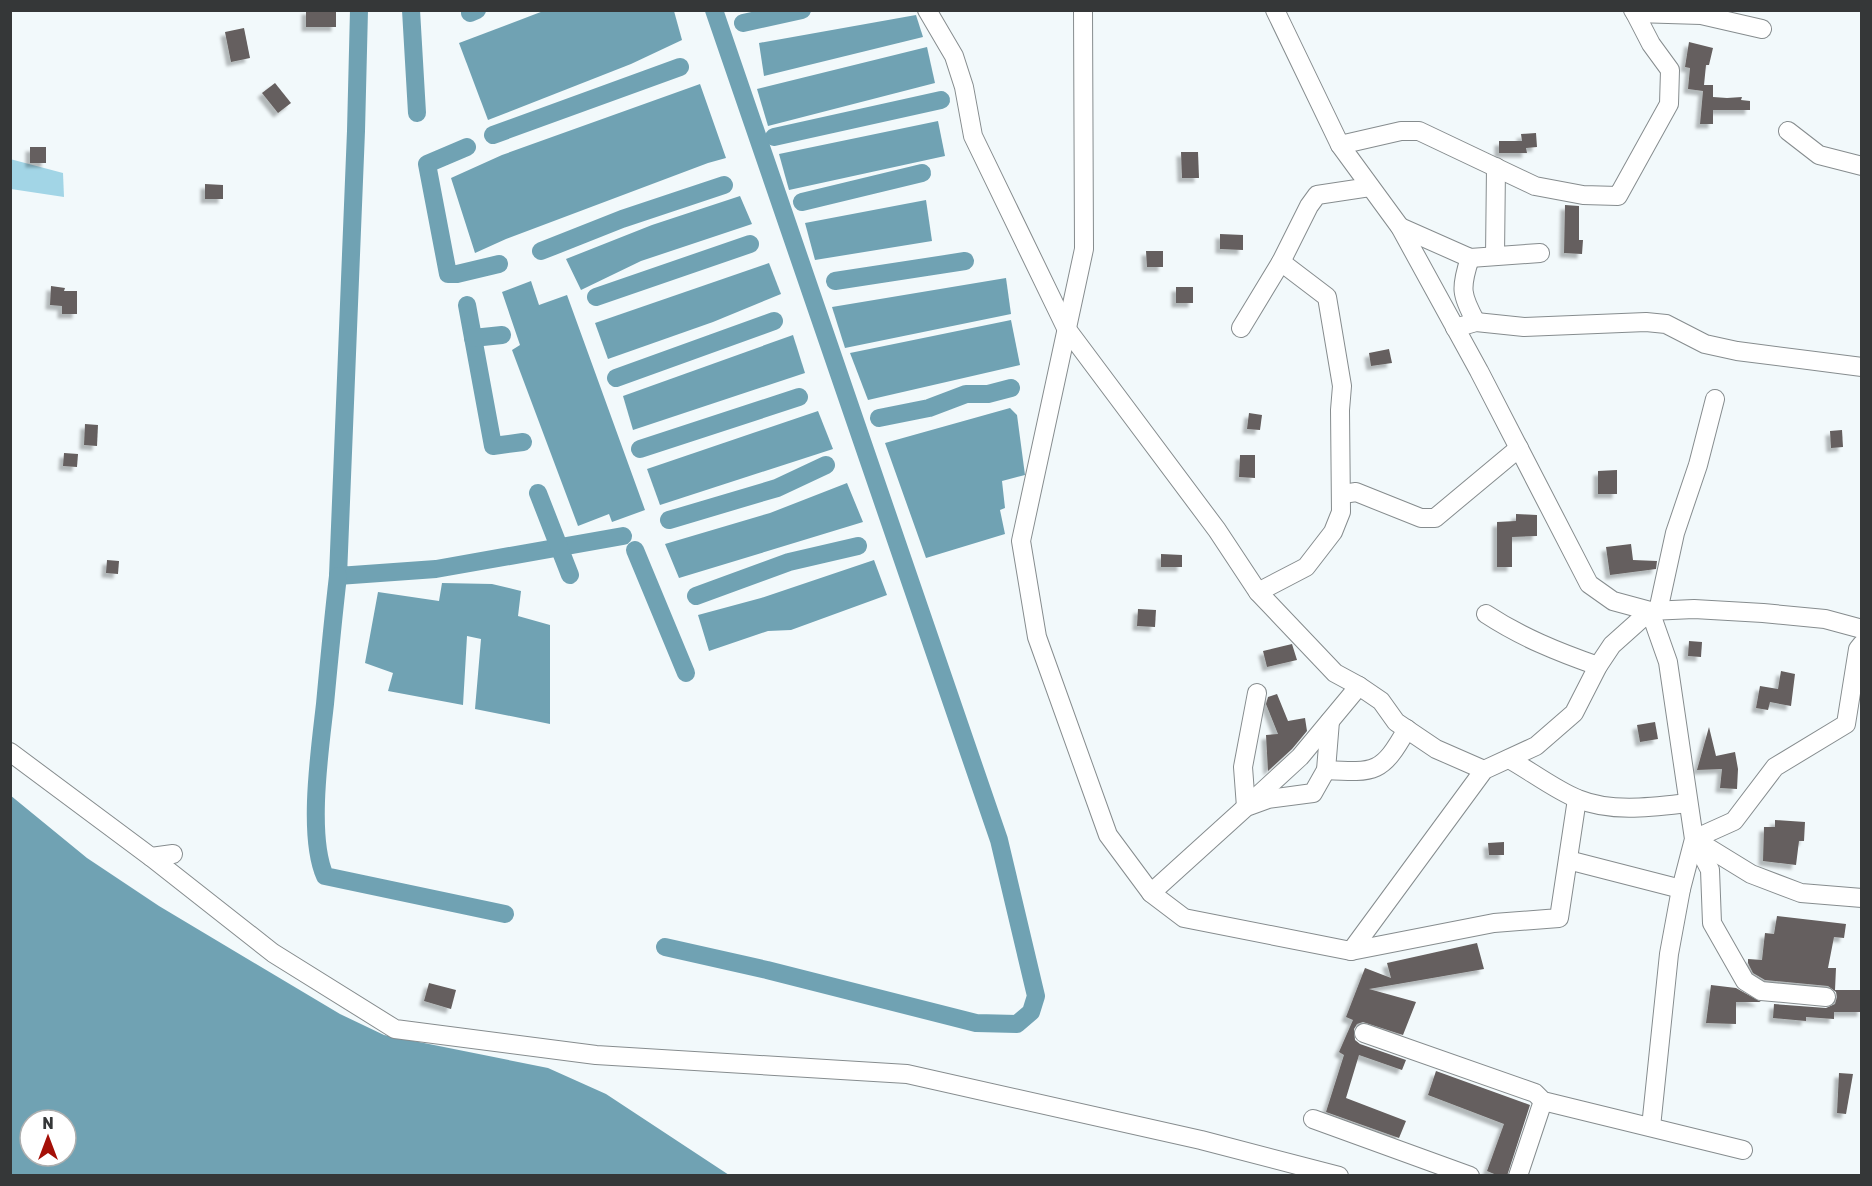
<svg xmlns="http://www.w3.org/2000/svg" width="1872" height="1186" font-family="Rubik,sans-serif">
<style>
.green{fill:#a2d5e6}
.water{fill:#70a2b3;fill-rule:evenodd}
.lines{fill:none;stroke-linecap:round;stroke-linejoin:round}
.canal{stroke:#70a2b3;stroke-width:18}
.building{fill:#655f5e;filter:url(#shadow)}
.minor-casing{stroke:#868c8e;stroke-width:20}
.minor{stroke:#fff;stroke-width:18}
</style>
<defs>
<filter id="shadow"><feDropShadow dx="-4.5" dy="4.5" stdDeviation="1.5" flood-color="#0004"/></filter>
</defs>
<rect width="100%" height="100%" fill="#f2f9fb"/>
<path class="green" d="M10,159L63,173L64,197L11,189Z"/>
<g class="water">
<path d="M546,10L674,11L682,40L631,64L488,120L459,43Z"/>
<path d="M916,15L923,37L764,76L759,43Z"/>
<path d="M927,47L935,83L768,126L757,89Z"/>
<path d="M700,84L726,158L708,163L506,239L475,253L451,178L502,155Z"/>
<path d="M938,121L945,156L789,190L779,154Z"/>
<path d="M740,196L752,224L641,261L581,290L566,259L652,225Z"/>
<path d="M926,200L932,241L815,260L805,223Z"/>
<path d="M769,263L781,294L713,322L608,359L595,323Z"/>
<path d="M1006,278L1011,314L845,348L832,307Z"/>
<path d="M531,281L539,305L567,295L645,510L612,522L609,514L578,526L512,350L520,345L502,292Z"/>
<path d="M1011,320L1020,365L868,400L850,353Z"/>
<path d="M793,335L805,373L633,430L623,396Z"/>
<path d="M1010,408L1017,415L1025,475L1002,481L1005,508L1000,510L1005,534L926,558L885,443Z"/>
<path d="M818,411L833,449L660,505L647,469Z"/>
<path d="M847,483L863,522L679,578L665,544L770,513Z"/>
<path d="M874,560L887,595L791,630L768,631L709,651L698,615L761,598Z"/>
<path d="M442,583L492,584L521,591L518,616L550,625V724L475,709L481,639L467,636L463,705L388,691L393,673L365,663L378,592L439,601Z"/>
<path d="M10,795L87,858L159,906L340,1014L384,1035L548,1068L606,1094L729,1175H11ZM30,1120H66V1156H30Z"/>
</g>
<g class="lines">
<g class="canal">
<path d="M359,10L356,131L338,576L436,569L623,536"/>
<path d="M411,10L417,113"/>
<path d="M470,13L477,10"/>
<path d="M743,23L802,10"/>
<path d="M493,135L680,67"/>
<path d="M774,137L941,100"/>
<path d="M467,147L427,164L448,274H457L499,264"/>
<path d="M802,202L922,173"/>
<path d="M541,251L622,219L724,185"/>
<path d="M835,281L965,261"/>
<path d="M596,297L750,244"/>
<path d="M467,305L493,446L523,442"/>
<path d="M473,338L502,335"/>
<path d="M616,378L774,321"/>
<path d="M879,418L929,408L966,394H988L1011,388"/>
<path d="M640,449L799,397"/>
<path d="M538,493L570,575"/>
<path d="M669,520L777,488L826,465"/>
<path d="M635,550L686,673"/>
<path d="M338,576C333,619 329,661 325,704C320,749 307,836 325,876L505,914"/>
<path d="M696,596L789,562L858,546"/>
<path d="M665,947L767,970L976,1023L1017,1024L1031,1012L1036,996L999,840L714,10"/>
</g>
</g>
<g class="building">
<rect x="306" y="10" width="30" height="17"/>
<path d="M244,28L250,58L231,62L225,32Z"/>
<path d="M1689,42L1713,48L1709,65H1706L1704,85H1713V97L1727,98L1742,97L1741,100L1750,101V110H1713V124H1700L1703,91L1688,89L1690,68L1685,67Z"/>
<path d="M275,83L291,103L278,113L262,93Z"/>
<path d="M1536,133L1537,147L1526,148L1527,153H1499V141H1522L1521,134Z"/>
<rect x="30" y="147" width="16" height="16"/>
<path d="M1181,152H1198L1199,178H1182Z"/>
<path d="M205,184L223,185V199H205Z"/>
<path d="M1565,205L1579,206V240H1583L1582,254L1564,253Z"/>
<path d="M1220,234L1243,235V250L1220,249Z"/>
<path d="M1146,251H1163V267H1147Z"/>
<path d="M51,286L65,288L64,291H77V314H62V306L50,305Z"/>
<rect x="1176" y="287" width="17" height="16"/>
<path d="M1389,349L1392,363L1371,366L1369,353Z"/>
<path d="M1249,413L1262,415L1260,430L1247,429Z"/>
<path d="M85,424L98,425L97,446L84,445Z"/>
<path d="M1842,430L1843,447L1831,448L1830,431Z"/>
<path d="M64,453L78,454L77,467L63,466Z"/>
<path d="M1240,455H1255V478L1239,477Z"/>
<path d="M1617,470V494H1598V471Z"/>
<path d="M1516,514L1537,515V536L1512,537V567H1497V522L1516,521Z"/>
<path d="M1631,544L1633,560L1657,561L1656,569L1610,575L1606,547Z"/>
<path d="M1161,554L1182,555V567H1161Z"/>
<path d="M107,560L119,561L118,574L106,573Z"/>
<path d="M1138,609L1156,610L1155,627L1137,626Z"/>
<path d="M1689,641L1702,642L1701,657L1688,656Z"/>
<path d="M1292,644L1297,660L1267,667L1263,651Z"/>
<path d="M1781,671L1795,674L1791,706L1770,702L1768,710L1756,708L1760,686L1778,689Z"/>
<path d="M1277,694L1288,721L1305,718L1307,731L1292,749L1268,771L1266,735L1278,734L1266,704L1268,697Z"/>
<path d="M1655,722L1658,739L1640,742L1637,725Z"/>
<path d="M1709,727L1716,756L1735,752L1738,769L1737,789L1720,788L1722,769L1697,770Z"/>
<path d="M1775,820L1805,822L1804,841H1799L1796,865L1763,861L1764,827H1775Z"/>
<path d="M1504,842V855H1489L1488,843Z"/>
<path d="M1777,916L1846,924L1844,938L1834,937L1828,968H1836L1835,990H1862V1012H1834V1019L1806,1017V1021L1773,1018L1774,1004L1826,1008L1835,1004L1837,997L1836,992L1828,986L1765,980L1753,973L1748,963V959L1762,960L1765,933L1774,934Z"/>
<path d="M1477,943L1484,969L1369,989L1416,1002L1403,1035L1363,1022L1357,1024L1354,1029L1355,1040L1360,1044L1406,1060L1402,1070L1359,1055L1346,1098L1406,1121L1399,1138L1326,1112L1344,1055L1339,1052L1353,1020L1346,1017L1365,968L1391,978L1387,963Z"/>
<path d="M429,983L456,990L451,1009L424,1001Z"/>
<path d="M1711,985L1736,988L1761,1002H1736V1024L1706,1023Z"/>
<path d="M1436,1071L1530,1105L1507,1176H1499L1487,1171L1504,1124L1428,1095Z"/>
<path d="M1839,1073L1853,1074L1846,1114L1837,1113Z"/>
</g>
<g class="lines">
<defs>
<g id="minor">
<path d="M927,10L954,56L964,87L973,136L1066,328L1217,530L1258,592L1335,673L1359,686L1381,701L1396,722L1436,749L1484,770"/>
<path d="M1083,10L1084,249L1021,541L1037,637L1108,835L1151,893L1184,918L1351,951L1494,923L1559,918L1577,799"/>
<path d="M1275,10L1340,145L1400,227L1479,371L1589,584L1613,601L1650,611L1668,662L1694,839L1681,889L1669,954L1651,1127"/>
<path d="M1633,10L1635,13L1701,15L1762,29"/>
<path d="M1788,131L1819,155L1862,166"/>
<path d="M1340,145L1401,131H1419L1535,186L1583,195L1618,196L1669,104L1670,70L1651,44L1635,13"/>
<path d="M1400,227L1470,258L1540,253"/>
<path d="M1495,256L1496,167"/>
<path d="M1470,258C1460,288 1461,295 1476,322"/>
<path d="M1241,328L1281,262L1309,206L1317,195L1370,187"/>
<path d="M1455,328L1476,322L1524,327L1646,322L1666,324L1705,344L1737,351L1862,367"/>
<path d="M1343,494L1356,492L1421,518H1435L1519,448"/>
<path d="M1258,592L1306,567L1333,532L1341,512L1340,410L1342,386L1327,297L1281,262"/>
<path d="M1658,611L1675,533L1698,465L1715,399"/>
<path d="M1486,614C1521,637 1558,652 1598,666"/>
<path d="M10,752L151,857L173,854"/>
<path d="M1509,759C1529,770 1557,791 1578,799C1612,813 1653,807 1688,803"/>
<path d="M1326,770C1376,773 1382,773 1407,729"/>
<path d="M1251,802L1300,757L1359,686"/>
<path d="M1246,807L1243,767L1257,693"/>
<path d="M1694,839L1734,821L1775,767L1846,724L1858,649L1862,644"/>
<path d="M1694,839L1710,870L1712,923L1745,981L1761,991L1826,997"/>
<path d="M1694,839L1751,874L1801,893L1862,898"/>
<path d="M151,857L273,953L395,1029L596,1055L907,1074L1201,1140L1339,1176"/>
<path d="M1568,860L1681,889"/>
<path d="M1151,893L1246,807L1268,799L1313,793L1326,770L1330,721"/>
<path d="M1351,951L1484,770L1536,746L1574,713L1598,666L1612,645L1650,611L1694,609L1763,613L1825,619L1862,629"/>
<path d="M1364,1033L1535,1093L1543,1101L1743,1150"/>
<path d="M1313,1119L1470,1176"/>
<path d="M1518,1176L1543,1101"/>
</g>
</defs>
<use href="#minor" class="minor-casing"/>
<use href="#minor" class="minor"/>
</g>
<rect width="1872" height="1186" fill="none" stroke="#353738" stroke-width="24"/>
<g transform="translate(48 1138)"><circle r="28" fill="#ffffff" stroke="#aeafaf" stroke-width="1.5"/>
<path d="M0-4.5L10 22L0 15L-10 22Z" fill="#a40f07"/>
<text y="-9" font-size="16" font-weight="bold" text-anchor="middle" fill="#353738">N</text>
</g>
</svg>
